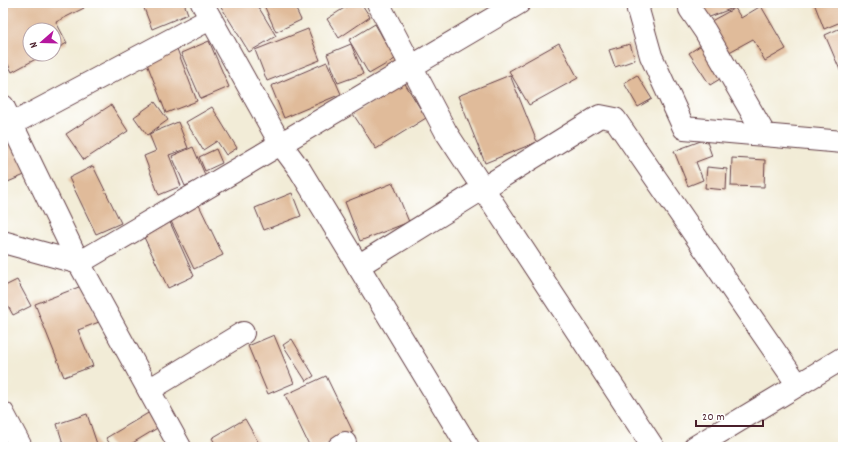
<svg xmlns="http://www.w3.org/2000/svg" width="846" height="450" font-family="Dekko,sans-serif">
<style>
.building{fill:#e0bb9a}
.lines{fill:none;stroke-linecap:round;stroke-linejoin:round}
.minor-casing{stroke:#633e45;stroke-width:24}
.minor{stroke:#fff;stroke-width:22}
</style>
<rect width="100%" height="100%" fill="#fff"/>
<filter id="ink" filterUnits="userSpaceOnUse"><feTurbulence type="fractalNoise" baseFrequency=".025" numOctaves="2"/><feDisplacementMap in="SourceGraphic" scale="8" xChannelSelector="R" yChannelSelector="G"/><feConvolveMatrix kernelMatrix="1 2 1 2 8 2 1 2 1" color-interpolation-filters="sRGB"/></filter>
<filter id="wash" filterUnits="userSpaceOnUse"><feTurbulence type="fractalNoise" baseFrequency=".012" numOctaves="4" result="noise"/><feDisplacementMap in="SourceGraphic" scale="16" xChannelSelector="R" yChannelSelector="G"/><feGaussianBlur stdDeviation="0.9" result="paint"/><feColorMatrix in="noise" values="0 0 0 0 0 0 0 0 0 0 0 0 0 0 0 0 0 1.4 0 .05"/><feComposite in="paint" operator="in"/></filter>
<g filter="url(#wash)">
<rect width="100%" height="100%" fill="#f2ecd7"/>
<g id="blocks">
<g class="building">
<path d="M3,3H82L84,8L56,22L67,43L54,50V30H30V54H45L12,72L3,55Z"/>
<path d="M142,3H184L188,14L152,29Z"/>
<path d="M224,3H256L276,36L249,52L220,5Z"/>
<path d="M263,3H293L301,20L276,32Z"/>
<path d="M352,3H361L370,17L339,38L327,19Z"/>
<path d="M695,3H731L733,8L702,20Z"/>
<path d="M814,3H843V21L824,29Z"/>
<path d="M761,6L786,49L765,61L753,39L722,56L704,25L735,8L741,18Z"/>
<path d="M375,24L395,59L369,74L349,40Z"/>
<path d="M843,27V77L825,35Z"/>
<path d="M308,29L320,60L267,81L255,50Z"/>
<path d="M709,40L728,74L710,85L689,53Z"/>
<path d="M209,41L229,87L201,99L181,53Z"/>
<path d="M559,43L578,78L529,105L509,71Z"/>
<path d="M351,44L363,74L338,83L327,54Z"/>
<path d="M630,44L635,60L615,67L609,50Z"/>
<path d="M177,49L197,101L166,113L146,61Z"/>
<path d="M327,62L341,94L284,118L271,86Z"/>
<path d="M510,75L537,142L485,163L458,96Z"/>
<path d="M637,75L652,99L638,107L624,83Z"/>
<path d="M404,82L426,118L376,149L353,114Z"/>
<path d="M155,102L168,120L147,135L134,117Z"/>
<path d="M111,105L128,131L84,160L66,134Z"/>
<path d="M212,107L237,148L226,155L217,141L203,150L186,122Z"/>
<path d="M178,122L188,148L169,155L181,186L159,195L144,156L156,151L149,134Z"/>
<path d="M10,133L27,174L3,184V136Z"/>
<path d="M706,139L712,156L696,162L703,180L688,186L674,151Z"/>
<path d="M193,147L206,177L185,186L172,156Z"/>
<path d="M216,149L222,163L205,171L199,157Z"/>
<path d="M732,158L765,160L764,187L731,186Z"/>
<path d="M93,166L121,223L96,234L69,178Z"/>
<path d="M707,167L727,169L726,190L705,188Z"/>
<path d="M393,183L409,222L360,241L345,202Z"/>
<path d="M292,193L301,216L264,230L255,208Z"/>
<path d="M198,203L223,255L194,269L169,217Z"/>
<path d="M169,220L194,276L168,288L142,233Z"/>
<path d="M17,280L31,306L13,315L3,297V287Z"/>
<path d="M84,285L99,322L78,330L93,366L64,377L35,304Z"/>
<path d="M274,335L294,383L268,394L248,346Z"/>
<path d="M292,339L314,376L306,381L283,345Z"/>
<path d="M326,376L353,432L321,447H310L285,395Z"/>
<path d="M155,409L164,424L126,447H112L106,438Z"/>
<path d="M87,414L98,447H64L57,424Z"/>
<path d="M245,419L261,447H217L212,438Z"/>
</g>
</g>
</g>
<g filter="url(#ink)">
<use href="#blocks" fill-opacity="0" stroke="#633e45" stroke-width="1"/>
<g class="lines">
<defs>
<g id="minor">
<path d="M202,3L280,143L300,170L468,447"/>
<path d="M378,3L446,132L653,447"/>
<path d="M640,3L638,10L651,56L684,128L843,142"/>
<path d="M690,9L705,31L765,135"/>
<path d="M3,106L79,263L180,447"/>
<path d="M12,124L210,19"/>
<path d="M3,242L79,263L519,3"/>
<path d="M358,266L600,116L615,119L798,385"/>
<path d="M149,390L243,333"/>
<path d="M3,413L21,447"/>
<path d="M339,447L345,443"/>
<path d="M695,447L843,358"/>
</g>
</defs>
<use href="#minor" class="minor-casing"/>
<use href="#minor" class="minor"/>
</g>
</g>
<rect width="846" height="450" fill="none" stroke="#fff" stroke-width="16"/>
<g transform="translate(42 42) rotate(250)"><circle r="19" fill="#ffffff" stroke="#b7a5aa"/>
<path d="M0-3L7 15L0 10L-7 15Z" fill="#b5179e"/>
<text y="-6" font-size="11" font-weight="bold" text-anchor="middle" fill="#4a1f2b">N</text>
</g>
<path d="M696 420v6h67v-6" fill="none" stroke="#4a1f2b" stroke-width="2"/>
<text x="702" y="420" font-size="12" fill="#4a1f2b" stroke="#ffffff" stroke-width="3" paint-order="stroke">20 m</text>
</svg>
